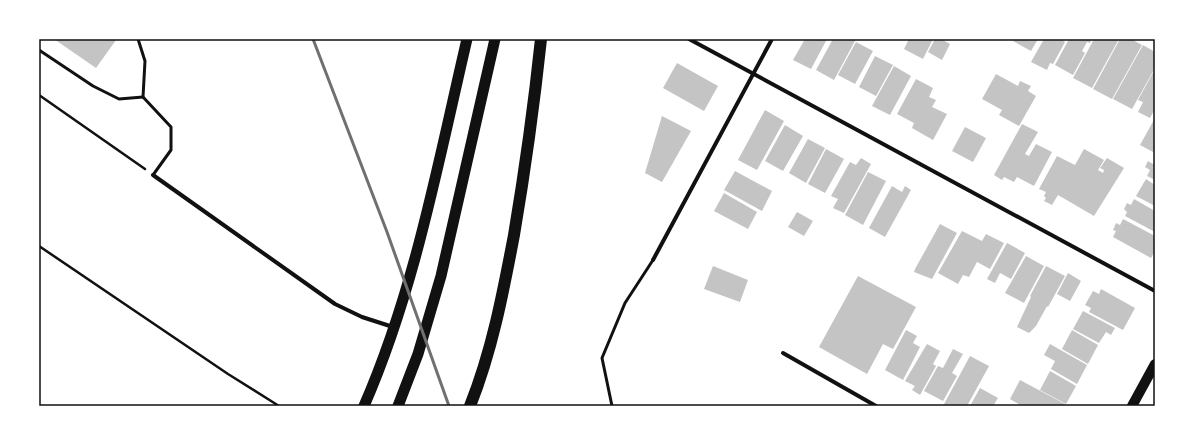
<svg xmlns="http://www.w3.org/2000/svg" width="1194" height="445" font-family="'Titillium Web',sans-serif">
<style>
.building{fill:#c4c4c4}
.lines{fill:none;stroke-linecap:round;stroke-linejoin:round}
.path{stroke:#111;stroke-width:2.5}
.service{stroke:#111;stroke-width:3}
.minor{stroke:#111;stroke-width:4}
.primary{stroke:#111;stroke-width:10}
.trunk{stroke:#111;stroke-width:11}
.motorway{stroke:#111;stroke-width:12}
.rail{stroke:#707070;stroke-width:3}
.neatline{fill:none;stroke:#111;stroke-width:1.5}
</style>
<rect width="100%" height="100%" fill="#fff"/>
<g class="building">
<path d="M54,39H113L116,40L96,68Z"/>
<path d="M805,39H827L811,69L793,60Z"/>
<path d="M833,39H856L834,80L816,70Z"/>
<path d="M909,39H933L923,59L904,49Z"/>
<path d="M935,39H941L950,44L942,60L928,52Z"/>
<path d="M1014,39H1038L1031,51L1013,41Z"/>
<path d="M1044,39H1062L1065,42L1053,64L1050,63L1047,70L1031,62Z"/>
<path d="M1069,39H1092L1090,43L1087,42L1082,51L1085,53L1073,75L1055,65Z"/>
<path d="M1094,39H1119L1092,88L1073,78Z"/>
<path d="M1120,39H1131L1142,45L1112,99L1093,89Z"/>
<path d="M856,42L873,51L855,84L838,75Z"/>
<path d="M1143,45L1155,52V68L1132,109L1113,99Z"/>
<path d="M875,56L893,65L876,96L859,87Z"/>
<path d="M677,63L718,86L704,111L663,88Z"/>
<path d="M894,66L911,76L890,115L872,106Z"/>
<path d="M1155,69V109L1150,118L1138,112L1143,102L1138,100Z"/>
<path d="M996,74L1018,86L1020,81L1031,86L1028,91L1036,96L1019,126L999,115L1002,110L982,99Z"/>
<path d="M916,79L933,88L929,97L936,100L932,107L947,114L933,140L912,128L914,123L897,114Z"/>
<path d="M765,110L784,121L757,170L738,160Z"/>
<path d="M662,116L691,131L662,182L645,173Z"/>
<path d="M1155,118V153L1140,145Z"/>
<path d="M1022,124L1038,132L1025,154L1029,156L1036,144L1052,152L1034,186L1017,177L1014,182L1004,177L1002,180L994,175Z"/>
<path d="M785,125L803,136L783,171L765,161Z"/>
<path d="M965,127L986,138L973,162L952,151Z"/>
<path d="M808,139L825,148L806,183L789,173Z"/>
<path d="M826,149L844,159L825,193L808,184Z"/>
<path d="M1084,149L1104,160L1098,170L1103,173L1104,170L1100,168L1107,158L1124,168L1094,216L1058,195L1052,205L1044,201L1046,198L1044,196L1046,192L1039,189L1057,156L1075,165Z"/>
<path d="M861,158L871,164L844,213L833,208L838,199L831,196L850,162L856,165Z"/>
<path d="M1148,161L1153,164L1155,161V180L1147,176L1150,170L1145,167Z"/>
<path d="M735,171L772,191L762,211L724,190Z"/>
<path d="M868,172L886,181L863,225L845,215Z"/>
<path d="M1146,179L1155,185V206L1136,196Z"/>
<path d="M892,186L902,192L905,186L911,190L885,237L869,228Z"/>
<path d="M724,193L757,212L748,229L714,211Z"/>
<path d="M1134,199L1155,211V232L1125,216L1127,212L1124,209L1127,203L1131,205Z"/>
<path d="M797,212L813,221L804,236L788,227Z"/>
<path d="M1123,219L1155,236V251L1151,258L1113,237L1116,231L1113,230L1116,223L1120,225Z"/>
<path d="M940,224L957,233L932,279L914,272L915,269Z"/>
<path d="M962,231L982,241L986,234L1004,243L990,269L977,262L969,277L963,275L958,284L938,273Z"/>
<path d="M1007,243L1025,253L1011,279L1000,273L995,283L987,279Z"/>
<path d="M1026,256L1044,266L1024,303L1005,293Z"/>
<path d="M713,266L748,280L740,302L704,289Z"/>
<path d="M1046,266L1065,276L1048,307L1047,306L1036,326L1029,333L1017,327L1031,297L1030,296Z"/>
<path d="M1068,273L1081,281L1070,301L1057,294Z"/>
<path d="M858,276L916,307L893,349L883,344L867,374L819,347Z"/>
<path d="M1101,289L1135,308L1123,330L1089,312L1091,308L1085,305L1093,291L1099,294Z"/>
<path d="M1083,311L1115,328L1111,335L1106,332L1099,343L1073,329Z"/>
<path d="M906,330L917,336L913,343L920,347L903,380L885,370Z"/>
<path d="M1072,330L1098,345L1088,364L1062,349Z"/>
<path d="M927,344L940,351L933,364L936,366L920,395L912,390L915,386L905,381Z"/>
<path d="M1050,344L1087,365L1077,384L1051,369L1055,361L1044,355Z"/>
<path d="M953,349L963,354L952,373L957,376L943,401L924,391L938,366L943,368Z"/>
<path d="M970,356L989,366L967,406H943Z"/>
<path d="M1050,371L1076,386L1066,404L1040,390Z"/>
<path d="M1020,380L1065,404L1064,406H1022L1010,399Z"/>
<path d="M980,388L998,398L993,406H970Z"/>
</g>
<g class="lines">
<g class="path">
<path d="M39,95L145,169"/>
<path d="M39,246L228,374L279,406"/>
</g>
<g class="service">
<path d="M138,39L145,61L143,97L171,127V150L153,175"/>
<path d="M39,50L93,86L119,99L143,97"/>
<path d="M612,406L602,358L625,303L653,260"/>
</g>
<g class="minor">
<path d="M689,39L1155,291"/>
<path d="M153,175L335,304L362,317L393,327"/>
<path d="M653,260L772,39"/>
<path d="M783,353L876,406"/>
</g>
<path class="primary" d="M1132,406L1155,364"/>
<g class="trunk">
<path d="M364,406C415,289 438,163 467,39"/>
<path d="M398,406L418,354L441,276L495,39"/>
</g>
<path class="motorway" d="M470,406C492,351 503,293 514,235C525,170 534,105 541,39"/>
<path class="rail" d="M313,39L387,232L449,406"/>
</g>
<rect width="1194" height="445" fill="none" stroke="#ffffff" stroke-width="80"/>
<rect x="40" y="40" width="1114" height="365" class="neatline"/>
</svg>
